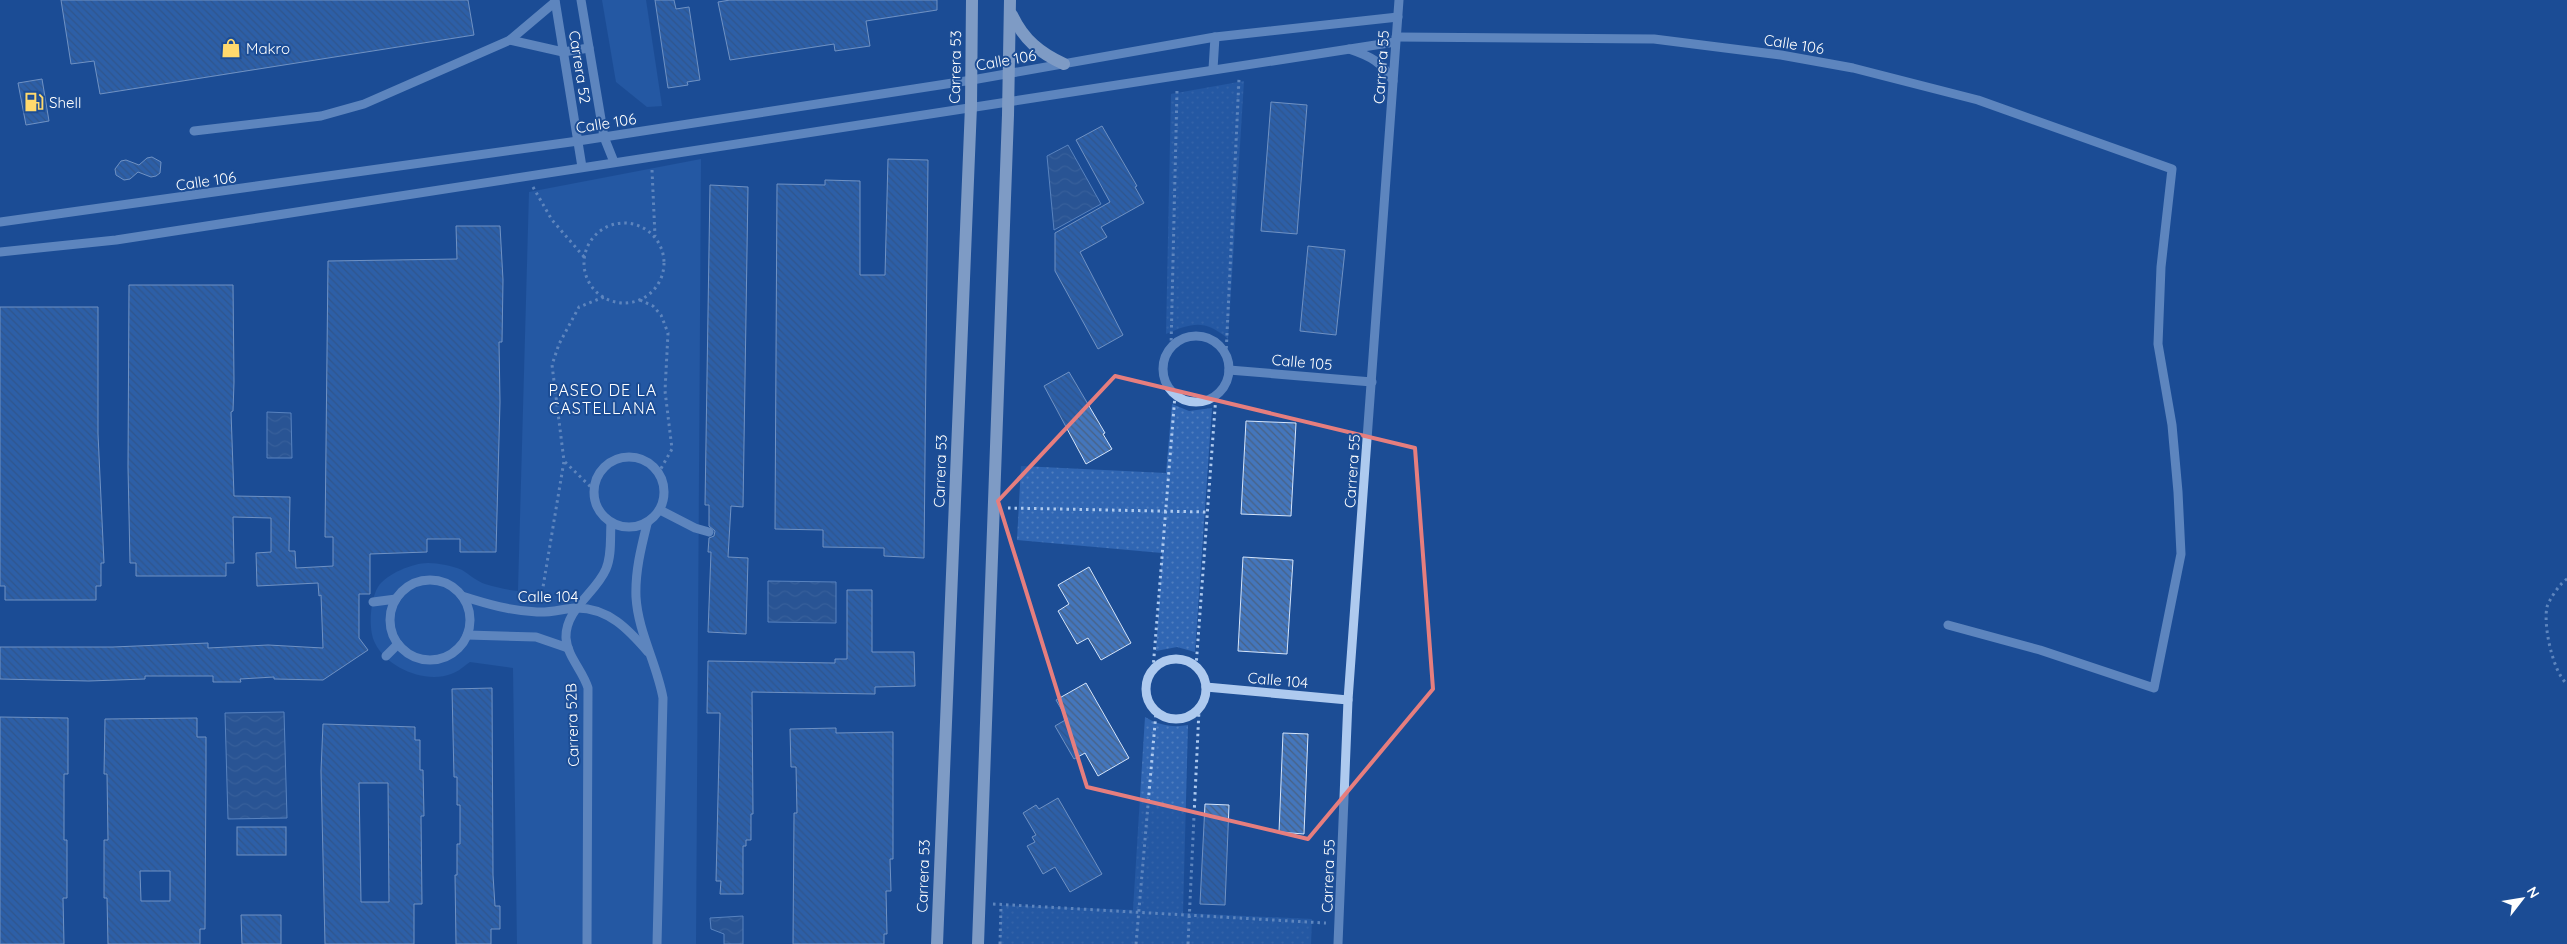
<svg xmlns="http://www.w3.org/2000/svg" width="2567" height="944" font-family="Quicksand,sans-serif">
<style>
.grass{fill:#3066b3}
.park{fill:url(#park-dots)}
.water{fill:url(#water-waves);stroke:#a2c4f1}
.building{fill:url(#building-back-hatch);stroke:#d5e5fb;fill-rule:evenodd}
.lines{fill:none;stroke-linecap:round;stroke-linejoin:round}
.path{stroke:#aecaef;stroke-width:3;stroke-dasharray:2.5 4;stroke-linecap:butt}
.minor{stroke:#aecaef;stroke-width:9}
.major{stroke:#f7faff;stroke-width:12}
.marked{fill:none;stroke:#e67e7e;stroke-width:4;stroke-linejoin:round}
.labels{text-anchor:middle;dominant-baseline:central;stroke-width:4;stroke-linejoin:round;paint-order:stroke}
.street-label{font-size:15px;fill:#fff;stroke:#1c4d95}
.poi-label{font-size:15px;fill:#fff;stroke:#1c4d95;text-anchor:start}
.neighbourhood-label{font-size:16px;letter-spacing:1px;fill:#fff;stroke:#1c4d95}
</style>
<defs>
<pattern id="park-dots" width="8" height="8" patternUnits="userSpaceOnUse" patternTransform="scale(1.25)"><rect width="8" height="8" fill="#3066b3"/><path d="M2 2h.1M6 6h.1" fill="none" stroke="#4f7dbe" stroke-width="1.8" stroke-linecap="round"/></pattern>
<pattern id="water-waves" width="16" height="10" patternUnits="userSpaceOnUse" patternTransform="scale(1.25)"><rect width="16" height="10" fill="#3b5e92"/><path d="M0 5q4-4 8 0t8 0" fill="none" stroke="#5876a2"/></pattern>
<pattern id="building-back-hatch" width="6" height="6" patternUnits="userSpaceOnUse" patternTransform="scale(1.25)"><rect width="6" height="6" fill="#4476bc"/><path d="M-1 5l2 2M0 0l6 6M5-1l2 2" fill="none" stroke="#486184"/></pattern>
</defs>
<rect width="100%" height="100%" fill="#1c4d95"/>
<g class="grass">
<path d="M602,0H646L662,106L647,107L616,82Z"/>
<path d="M701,159L696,944H517L513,668L470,662C464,666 458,672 451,674C426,684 387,668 375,643C368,630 370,600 378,587C386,574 413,563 428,563C438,563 453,566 462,570C469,574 476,581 485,584C495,587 507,590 518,591L529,192Z"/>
</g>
<g class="park">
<path d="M1244,81L1228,339C1205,319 1192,323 1166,334L1171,94Z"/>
<path d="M1172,404L1189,411L1212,408L1195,652L1177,647L1156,651L1162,553L1017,540L1021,466L1166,473Z"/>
<path d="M1145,717C1158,725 1173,728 1188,725L1183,913L1312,919L1311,944H1000L1001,905L1133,910Z"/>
</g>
<g class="water">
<path d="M1068,145L1101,204L1054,230L1047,156Z"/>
<path d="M267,412L291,413L292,458H267Z"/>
<path d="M768,581L836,582V623L768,622Z"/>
<path d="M284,712L287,818L228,819L225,713Z"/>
<path d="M743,916V944H724V934L711,929L710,918Z"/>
</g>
<g class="building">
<path d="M61,0H468L474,35L100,94L94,61L71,64Z"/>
<path d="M655,0H674L676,9L689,7L700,80L687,82L688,85L668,88Z"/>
<path d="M730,0H937V10L866,21L870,46L835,51L834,44L730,60L718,2Z"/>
<path d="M42,79L49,121L26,125L18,83Z"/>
<path d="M1271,102L1307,105L1297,234L1261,231Z"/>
<path d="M1102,126L1137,186L1135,187L1144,203L1101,227L1107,237L1080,252L1123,335L1098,349L1055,271V233L1110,202L1076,140Z"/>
<path d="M152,157L161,162L160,173L156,176L151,177L138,172L130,179L124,180L116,175L115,169L121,161L126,160L139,165L147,158Z"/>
<path d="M888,159L928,160L924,558L884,556V548L823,547V530L775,529L777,184L825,185V180L860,181V275H885Z"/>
<path d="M710,185L748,187L743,507L731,506L728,557L748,558L746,634L708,632L711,552H708L709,538L714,536L715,531L709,526V505H705Z"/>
<path d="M456,226H500L503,280L502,342H499L500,402L496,552H460V539H427V552L370,554V594H359V638L368,650L323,680L274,679V677L240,679L241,682H213V676H145V679L89,681L0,679V647H113L208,643V648L268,645L323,648L321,595L319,596L318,583L257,586L256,553L271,552V518L233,517L234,563H226V576H136V563H130L128,467L129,285H233L234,382L233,411L231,412L234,496L290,497L289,551H295L296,568L333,566V537H325L328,261L457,259Z"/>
<path d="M1308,246L1345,250L1336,335L1300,331Z"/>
<path d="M0,307H98V434L104,563H101V586H96V600H5V586H0Z"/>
<path d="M1069,372L1105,433L1103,434L1112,449L1086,464L1044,386Z"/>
<path d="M1246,421L1296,423L1291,516L1241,514Z"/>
<path d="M1243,557L1293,560L1287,654L1238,651Z"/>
<path d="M1089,567L1131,643L1101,660L1088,638L1077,644L1058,611L1069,604L1058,585Z"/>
<path d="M847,590H872V652H914L915,686L875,687V694L752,692L753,814H751V840H746V846H743V894H720L721,881H716L720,713H707L708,661L835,663V659H847Z"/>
<path d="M1086,683L1129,758L1098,776L1085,753L1074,759L1055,726L1067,719L1056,700Z"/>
<path d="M492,688L493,875L495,906H500V929H491V944H456L455,875H457V844H460V805H457V777H454L452,689Z"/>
<path d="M0,717L68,718V774H64V840H67V898H63L64,944H0Z"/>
<path d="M197,718V737H206V764L205,929H200V944H108L107,898H104V840H108L107,774H104L105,719ZM140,871H170V901H141Z"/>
<path d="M323,724L415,727V740H420V770H423L424,816H421L422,904H414V944H325L321,771ZM359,783H388L389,902H361Z"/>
<path d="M836,728V733L893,732V859H890L891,891H886L887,934H884V944H793L794,813H797L796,767H791L790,729Z"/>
<path d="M1283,733L1308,734L1304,834L1279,832Z"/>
<path d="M1058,798L1102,874L1070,892L1055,867L1043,874L1027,846L1035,842L1032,837L1036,835L1023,813L1036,805L1039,809Z"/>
<path d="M1205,804L1229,805L1225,905L1200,904Z"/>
<rect x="237" y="827" width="49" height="28"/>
<path d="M241,915H281V944H242Z"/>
</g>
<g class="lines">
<g class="path">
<path d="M652,170L655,236"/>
<path d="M533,187L552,220L585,258"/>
<circle cx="624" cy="263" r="40"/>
<path d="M640,300L653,306L661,315L668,333L665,391L672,449L659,472"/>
<path d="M1171,347L1177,90"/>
<path d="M1226,355L1239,79"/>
<path d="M565,462L594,490"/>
<path d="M1008,508L1208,512"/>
<path d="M2567,579C2560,583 2549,600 2547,607C2543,626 2553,672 2567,684"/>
<path d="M541,599L564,461L552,365L559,344L579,307L604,297"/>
<path d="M1196,667L1216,395"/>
<path d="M1153,669L1175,395"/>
<path d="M993,904L1326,923"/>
<path d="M1000,944L1001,905"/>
<path d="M1136,944L1156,712"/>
<path d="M1188,944L1199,710"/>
</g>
<g class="minor">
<path d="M555,0L582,167"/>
<path d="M581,0L604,137L614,162"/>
<path d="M1396,37L1654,39L1781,55L1853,68L1978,100L2172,169L2161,267L2158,344L2172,425L2178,492L2181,554L2154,688L2040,650L1948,625"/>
<path d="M510,40L563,52L589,48"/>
<path d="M1349,49C1370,56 1382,62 1393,81"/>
<path d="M1213,69L1215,37"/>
<path d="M194,131L321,116L364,104L510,40L555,2"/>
<path d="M0,222L578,141L972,80L1215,37L1398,17"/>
<path d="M0,252L116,240L1395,42"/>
<circle cx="1196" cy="369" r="33"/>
<path d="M1229,370L1372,382"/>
<circle cx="629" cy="492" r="35"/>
<path d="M660,510L695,528L709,532"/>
<path d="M647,524C641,548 635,572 636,597C638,632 657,664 663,698L657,944"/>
<circle cx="430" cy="620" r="40"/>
<path d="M462,596C487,604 511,611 537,612C550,613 562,609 575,608C608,607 629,630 648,652"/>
<path d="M373,602L396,599"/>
<path d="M467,635L536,637L568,648"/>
<path d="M386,656L398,644"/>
<circle cx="1176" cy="689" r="30"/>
<path d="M1206,687L1348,700"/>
<path d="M587,944L588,688C583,671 567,656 566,638C565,609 596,593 606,569C612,555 610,538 611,523"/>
<path d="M1338,944L1348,700L1399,0"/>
</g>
<g class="major">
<path d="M1012,15C1024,40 1040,53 1064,64"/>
<path d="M937,944L971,106L972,0"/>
<path d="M978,944L1008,115L1010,0"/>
</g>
</g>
<path d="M0 0H2567V944H0ZM1115,376L1415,448L1433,689L1308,839L1087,787L998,501Z" fill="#1c4d95" fill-opacity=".55" fill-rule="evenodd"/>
<path class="marked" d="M1115,376L1415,448L1433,689L1308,839L1087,787L998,501Z"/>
<defs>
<symbol id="shop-bare" viewBox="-9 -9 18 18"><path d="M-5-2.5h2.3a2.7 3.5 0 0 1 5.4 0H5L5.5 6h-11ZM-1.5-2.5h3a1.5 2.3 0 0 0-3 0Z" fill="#ffd96d" stroke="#1c4d95" stroke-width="2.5" paint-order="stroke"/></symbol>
<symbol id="fuel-bare" viewBox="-9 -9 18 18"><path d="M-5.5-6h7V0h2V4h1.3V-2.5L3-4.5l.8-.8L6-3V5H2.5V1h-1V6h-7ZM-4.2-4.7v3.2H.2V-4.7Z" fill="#ffd96d" stroke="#1c4d95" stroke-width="2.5" paint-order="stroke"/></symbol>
</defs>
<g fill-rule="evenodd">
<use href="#shop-bare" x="217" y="34" width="28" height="28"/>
<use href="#fuel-bare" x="20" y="88" width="28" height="28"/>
</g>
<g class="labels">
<g class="street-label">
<text transform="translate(1794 44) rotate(9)">Calle 106</text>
<text transform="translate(1006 60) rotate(-10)">Calle 106</text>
<text transform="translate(580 67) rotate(81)">Carrera 52</text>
<text transform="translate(955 67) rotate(-89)">Carrera 53</text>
<text transform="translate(1381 67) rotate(-86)">Carrera 55</text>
<text transform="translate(606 123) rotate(-9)">Calle 106</text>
<text transform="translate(206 181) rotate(-8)">Calle 106</text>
<text transform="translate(1302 362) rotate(5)">Calle 105</text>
<text transform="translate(940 471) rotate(-88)">Carrera 53</text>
<text transform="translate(1352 471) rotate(-86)">Carrera 55</text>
<text x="548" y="596">Calle 104</text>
<text transform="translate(1278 680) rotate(5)">Calle 104</text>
<text transform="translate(572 725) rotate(-92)">Carrera 52B</text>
<text transform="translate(923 876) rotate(-88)">Carrera 53</text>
<text transform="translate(1328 876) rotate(-88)">Carrera 55</text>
</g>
<g class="poi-label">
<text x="246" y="48">Makro</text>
<text x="49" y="102">Shell</text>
</g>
<g class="neighbourhood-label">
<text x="603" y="390">PASEO DE LA<tspan x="603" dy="18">CASTELLANA</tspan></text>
</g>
</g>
<g transform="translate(2522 899) rotate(59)" stroke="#1c4d95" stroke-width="4" paint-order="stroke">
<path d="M0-4L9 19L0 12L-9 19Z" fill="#ffffff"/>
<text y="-8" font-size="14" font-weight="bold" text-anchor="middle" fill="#ffffff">N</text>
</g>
</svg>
